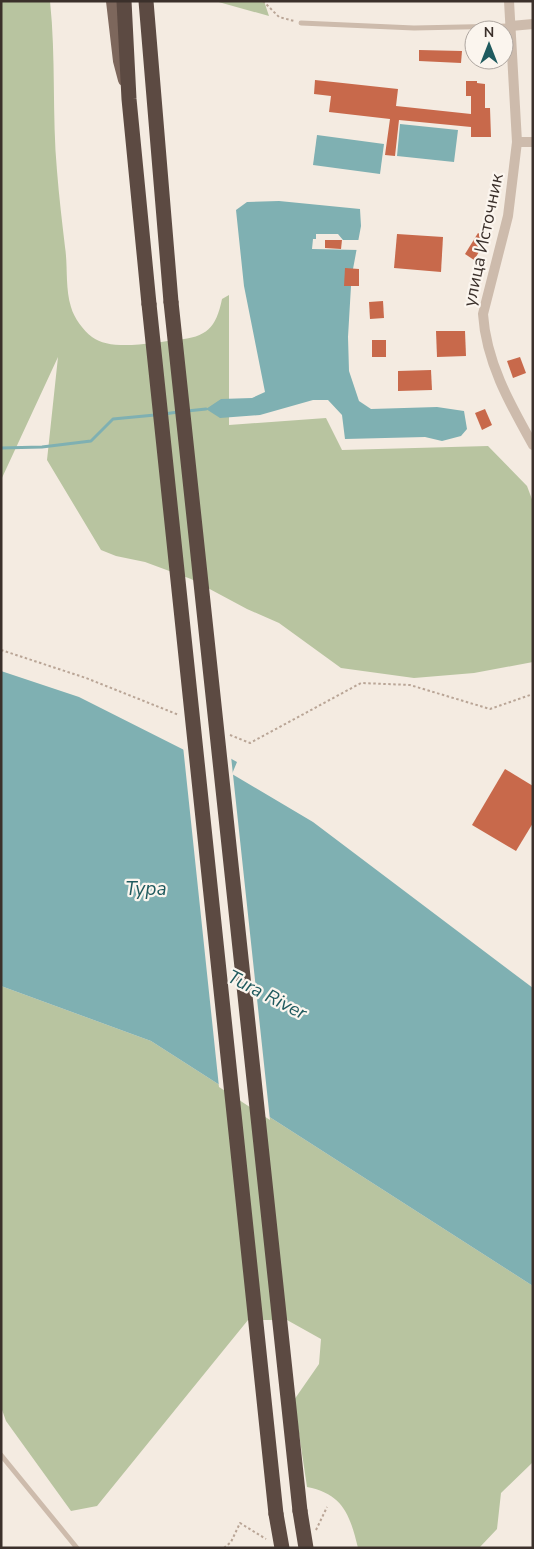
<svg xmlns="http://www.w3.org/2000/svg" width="534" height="1549" font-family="'Nunito Sans',sans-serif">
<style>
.green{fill:#b8c4a0}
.water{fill:#7fb0b2}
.pier{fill:#f4ebe1}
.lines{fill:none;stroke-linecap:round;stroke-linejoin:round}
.stream{stroke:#7fb0b2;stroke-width:3}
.building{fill:#c8694b}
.path{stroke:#b9a596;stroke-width:2;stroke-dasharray:2.5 2.5;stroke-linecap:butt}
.lane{stroke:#cdbbac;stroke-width:5}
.street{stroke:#cdbbac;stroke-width:10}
.primary{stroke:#7d675c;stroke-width:12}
.highway{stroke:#5c4a42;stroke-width:15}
.highway-bridge{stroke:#5c4a42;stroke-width:15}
.labels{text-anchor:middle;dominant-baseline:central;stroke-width:4.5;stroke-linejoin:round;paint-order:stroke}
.street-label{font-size:18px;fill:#3b302b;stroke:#fbf5ee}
.water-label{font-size:19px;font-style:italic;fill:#1f5a5e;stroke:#fbf5ee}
</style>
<rect width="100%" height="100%" fill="#f4ebe1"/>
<g class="green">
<path d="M1,1H50C56,58 52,115 57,171C59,196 62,222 65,247C68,266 65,287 71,307C74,318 83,330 92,337C111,352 155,342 177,340C207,337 216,328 222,299L229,295V425L326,418L342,450L488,446L527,486L533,502V662L474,673L414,678L341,668L279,623L247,609L191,579L145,562L116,556L101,550L47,460L58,357L1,480Z"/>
<path d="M215,1H264L269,16Z"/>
<path d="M1,986L151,1041L533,1286V1462L501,1493L497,1529L480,1547L358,1548C350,1515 343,1494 307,1487L294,1400L319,1364L321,1339L287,1320H248L97,1506L71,1511L6,1421L1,1407Z"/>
</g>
<g class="water">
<path d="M400,124L458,130L454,162L397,156Z"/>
<path d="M317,135L384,144L380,174L313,165Z"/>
<path d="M279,201L360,209L361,226L353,269H345L351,286L348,337L349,371L359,401L371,409L437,407L464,411L467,429L461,436L442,441L425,437L345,439L342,415L328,400H313L260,415L220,418L206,409L221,399L252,398L265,392L244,286L236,210L247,202Z"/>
<path d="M1,671L79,697L210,763L217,751L237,762L232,774L313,822L533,988V1286L151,1041L1,986Z"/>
</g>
<g class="pier">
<path d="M316,234H338L343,240H360L359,250L312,249L313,239H316Z"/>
<path d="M183,746L210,760L215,749L218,748L231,756L270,1120L219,1087Z"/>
</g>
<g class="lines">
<g class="stream">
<path d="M187,411L206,409"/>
<path d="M164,414L178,412"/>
<path d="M1,448L42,447L91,441L113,419L155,415"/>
</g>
</g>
<g class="building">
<path d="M419,50L462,51L461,63L419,61Z"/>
<path d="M315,80L398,89L396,106L471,114V96H466V81H477V83L485,84V108H490L491,137H471V127L399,120L395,156L385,155L390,119L329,112L331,96L314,94Z"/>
<path d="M478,233L487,239L474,260L465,254Z"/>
<path d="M397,234L443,237L441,272L394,268Z"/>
<path d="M325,240H342L341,249L325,248Z"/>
<path d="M345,268L359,269V286H344Z"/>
<path d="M383,301L384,318L370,319L369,302Z"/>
<path d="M436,331H465L466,356L437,357Z"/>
<rect x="372" y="340" width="14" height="17"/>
<path d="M520,357L526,373L513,378L507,361Z"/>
<path d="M431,370L432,390L398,391V371Z"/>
<path d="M485,409L492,425L482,430L475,413Z"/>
<path d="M505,769L533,786V823L516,851L472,825Z"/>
</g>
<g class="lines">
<g class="path">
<path d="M263,1L279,17L294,21"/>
<path d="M1,650L86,678L179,715"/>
<path d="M230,735L250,743L361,683L410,685L490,709L533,694"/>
<path d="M316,1530L327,1507"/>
<path d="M224,1548L231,1542L240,1523L266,1539"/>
</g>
<g class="lane">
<path d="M301,23L414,28L511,26"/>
<path d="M1,1455L77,1548"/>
</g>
<g class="street">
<path d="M509,1L517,142L508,216L483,314C486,362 510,404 533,445"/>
<path d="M511,26L533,24"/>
<path d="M517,142H533"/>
</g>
<path class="primary" d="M112,1L119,61L124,80"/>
<g class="highway">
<path d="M124,1L129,99L149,304"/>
<path d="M146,1L171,302"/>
<path d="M300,1511L306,1548"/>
<path d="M276,1514L282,1548"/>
</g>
<g class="highway-bridge">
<path d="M171,302L300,1511"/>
<path d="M149,304L276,1514"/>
</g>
</g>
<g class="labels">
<g class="street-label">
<text transform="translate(483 240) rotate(-78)">улица Источник</text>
</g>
<g class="water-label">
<text x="146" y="889">Тура</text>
<text transform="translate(267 995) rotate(27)">Tura River</text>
</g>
</g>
<rect width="534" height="1549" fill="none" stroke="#3b302b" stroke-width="5"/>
<g transform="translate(489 45)"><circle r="24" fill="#fbf5ee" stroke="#aea6a0"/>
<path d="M0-4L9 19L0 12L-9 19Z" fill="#1f5a5e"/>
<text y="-8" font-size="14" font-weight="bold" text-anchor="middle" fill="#3b302b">N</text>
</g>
</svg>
